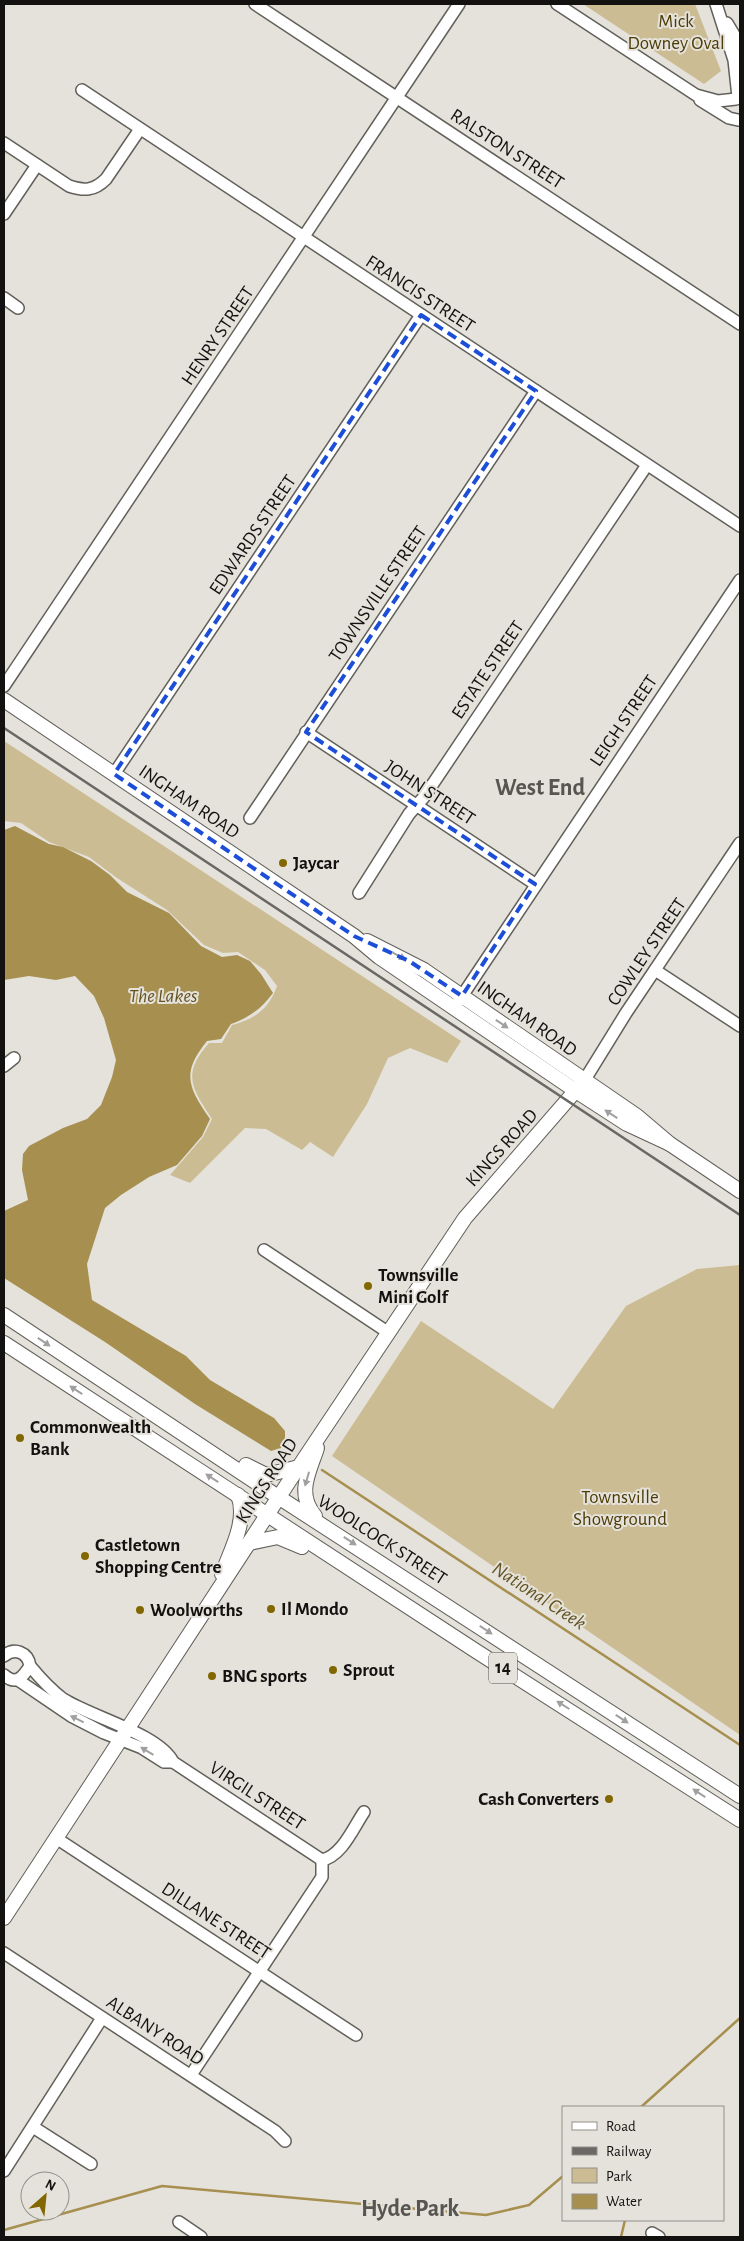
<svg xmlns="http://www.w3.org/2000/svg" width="744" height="2241" font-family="'Alegreya Sans',sans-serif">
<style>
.green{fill:#cbbc93}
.water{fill:#a68f4f}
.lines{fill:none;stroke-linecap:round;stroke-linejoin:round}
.stream{stroke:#a68f4f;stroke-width:2.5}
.minor-casing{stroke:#62605a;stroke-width:14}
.major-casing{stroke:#62605a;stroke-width:16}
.minor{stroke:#fff;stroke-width:11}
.major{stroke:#fff;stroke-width:14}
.rail{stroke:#6a6864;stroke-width:2.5}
.oneway{fill:#a1a09f}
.marked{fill:none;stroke:#1d4ed8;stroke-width:4;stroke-dasharray:10 6;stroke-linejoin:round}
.poi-dot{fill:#826700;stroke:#e5e2db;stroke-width:2}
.labels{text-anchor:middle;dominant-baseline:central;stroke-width:4;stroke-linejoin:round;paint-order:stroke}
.shield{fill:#e5e2db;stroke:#52504d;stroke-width:1}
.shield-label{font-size:18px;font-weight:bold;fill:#131210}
.park-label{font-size:19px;fill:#4c3b05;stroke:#e5e2db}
.street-label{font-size:19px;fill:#131210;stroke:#e5e2db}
.poi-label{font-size:19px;font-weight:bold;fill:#131210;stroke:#e5e2db;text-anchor:start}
.water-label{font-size:20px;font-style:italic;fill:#635321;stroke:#e5e2db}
.district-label{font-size:24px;font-weight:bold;fill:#57554f;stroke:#e5e2db}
</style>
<rect width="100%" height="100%" fill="#e5e2db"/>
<g class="green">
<path d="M583,4H695L721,71L704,84Z"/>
<path d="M4,741L461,1041L447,1063L410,1048L388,1058L367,1104L333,1157L310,1142L302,1150L266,1129L245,1128L190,1183L170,1175L203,1137L212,1119C191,1087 182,1074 209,1043H222L232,1025C255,1019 269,1009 277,986L265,970L238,952L223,953L204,945L167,910L117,878L89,857L49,842L21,823L4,821Z"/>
<path d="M740,1265V1735L332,1456L421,1321L553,1409L626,1306L697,1269Z"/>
</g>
<path class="water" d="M15,826L49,844L63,847L91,861L110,875L127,892L169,913L201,946L222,957L237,955L250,961L261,974L273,993C261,1009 250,1017 231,1024L221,1039L207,1041C181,1073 188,1087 210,1119L202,1136L177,1165L149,1177L121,1195L105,1208L87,1264L92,1300L186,1356L210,1380L274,1418L285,1431V1440L281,1448L271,1451L195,1404L105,1342L4,1278V1211L28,1200L22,1170L23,1154L29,1146L63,1128L87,1119L101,1105L112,1077L116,1060L104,1018L94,996L75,976L56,980L29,976L4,980V830Z"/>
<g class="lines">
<g class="stream">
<path d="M322,1470L740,1745"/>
<path d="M641,2107L740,2018"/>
<path d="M4,2230L162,2186L486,2215L529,2205L563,2176"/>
<path d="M621,2237L625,2220"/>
</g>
<defs>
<g id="minor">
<path d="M255,4L740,324"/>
<path d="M557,4L696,95L718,101L736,99"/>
<path d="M716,4L734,60L738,97"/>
<path d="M727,23L739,43L740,52"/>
<path d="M82,90L740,526"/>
<path d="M700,100L729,118L738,120"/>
<path d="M4,143L69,186C84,191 94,191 106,179L140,129"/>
<path d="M4,214L37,165"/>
<path d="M4,298L18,308"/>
<path d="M4,686L459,4"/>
<path d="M306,732L535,884"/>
<path d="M114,774L421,315"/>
<path d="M250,818L536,391"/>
<path d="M359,893L409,814L424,797L647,465"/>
<path d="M655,970L740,1026"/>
<path d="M458,1002L740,580"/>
<path d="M4,1066L14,1058"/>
<path d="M584,1081L626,1013L740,843"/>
<path d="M264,1250L389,1333"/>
<path d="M4,1656C14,1647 28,1652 30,1666C23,1677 16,1686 4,1675"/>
<path d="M30,1666C40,1678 51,1690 63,1699C91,1717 159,1734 173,1762L322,1860"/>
<path d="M18,1680L71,1716L104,1733L142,1748L164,1762H173"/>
<path d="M56,1838L356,2035"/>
<path d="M322,1860C342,1856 353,1828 364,1812"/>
<path d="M4,1953L275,2131L285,2141"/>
<path d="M191,2075L322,1877V1860"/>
<path d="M33,2127L91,2164"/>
<path d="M4,2171L102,2018"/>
<path d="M179,2222L201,2237"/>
<path d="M652,2233L659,2237"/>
</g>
<g id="major">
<path d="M4,700L354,936L379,957L576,1091L627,1124L670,1144"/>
<path d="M367,941L424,970L637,1116L670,1144L740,1191"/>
<path d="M4,1315L266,1489L740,1796"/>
<path d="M4,1343L476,1651L740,1820"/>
<path d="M246,1465L266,1475L299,1467"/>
<path d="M315,1516C296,1493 309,1473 317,1448"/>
<path d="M249,1543L278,1537L302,1547"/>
<path d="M222,1574C231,1550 248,1520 238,1495"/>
<path d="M4,1918L288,1483L465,1218L584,1081"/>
</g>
</defs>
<use href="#minor" class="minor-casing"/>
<use href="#major" class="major-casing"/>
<use href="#minor" class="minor"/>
<use href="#major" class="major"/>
<path class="rail" d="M4,728L740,1215"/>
</g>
<defs><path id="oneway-solid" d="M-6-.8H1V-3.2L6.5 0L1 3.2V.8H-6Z" transform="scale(1.25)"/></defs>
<g class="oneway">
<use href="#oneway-solid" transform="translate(399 956) rotate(28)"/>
<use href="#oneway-solid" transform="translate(502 1024) rotate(34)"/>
<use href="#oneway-solid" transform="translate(611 1114) rotate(-147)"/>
<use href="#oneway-solid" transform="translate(44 1342) rotate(34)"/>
<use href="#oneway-solid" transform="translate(76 1390) rotate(-147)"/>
<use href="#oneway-solid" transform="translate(212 1478) rotate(-147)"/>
<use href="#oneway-solid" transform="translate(307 1479) rotate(106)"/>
<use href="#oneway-solid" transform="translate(350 1541) rotate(33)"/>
<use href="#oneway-solid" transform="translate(486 1630) rotate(33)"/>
<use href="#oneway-solid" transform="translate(563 1705) rotate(-148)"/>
<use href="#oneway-solid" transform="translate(77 1719) rotate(-154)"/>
<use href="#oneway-solid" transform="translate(622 1719) rotate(33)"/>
<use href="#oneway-solid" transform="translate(147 1751) rotate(-149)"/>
<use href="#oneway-solid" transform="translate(699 1793) rotate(-147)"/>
</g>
<path class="marked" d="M421,315L536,391L306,732L535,884L462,996L409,961L354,936L114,774Z"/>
<g class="poi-dot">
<circle cx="283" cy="863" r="5"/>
<circle cx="368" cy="1286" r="5"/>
<circle cx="20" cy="1438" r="5"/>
<circle cx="85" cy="1556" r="5"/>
<circle cx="271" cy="1609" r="5"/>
<circle cx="140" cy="1610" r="5"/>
<circle cx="333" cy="1670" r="5"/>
<circle cx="212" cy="1676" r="5"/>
<circle cx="609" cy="1799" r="5"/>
</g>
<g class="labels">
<rect class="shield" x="489" y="1652.5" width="28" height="31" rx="4"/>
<g class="shield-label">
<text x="503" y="1668">14</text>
</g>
<g class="park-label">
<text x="676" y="21">Mick<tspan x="676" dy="22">Downey Oval</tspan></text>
<text x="620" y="1497">Townsville<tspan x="620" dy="22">Showground</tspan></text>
</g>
<g class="street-label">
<text transform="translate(507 149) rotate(33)">RALSTON STREET</text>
<text transform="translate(420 294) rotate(33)">FRANCIS STREET</text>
<text transform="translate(218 336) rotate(-56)">HENRY STREET</text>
<text transform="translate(253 535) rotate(-56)">EDWARDS STREET</text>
<text transform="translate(378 594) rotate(-56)">TOWNSVILLE STREET</text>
<text transform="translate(488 670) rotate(-56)">ESTATE STREET</text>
<text transform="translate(624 721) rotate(-56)">LEIGH STREET</text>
<text transform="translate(430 793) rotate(33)">JOHN STREET</text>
<text transform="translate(189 802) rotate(34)">INGHAM ROAD</text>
<text transform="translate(647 952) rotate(-56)">COWLEY STREET</text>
<text transform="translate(527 1019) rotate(35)">INGHAM ROAD</text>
<text transform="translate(502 1148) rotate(-48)">KINGS ROAD</text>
<text transform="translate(267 1481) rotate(-57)">KINGS ROAD</text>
<text transform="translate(382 1540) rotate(33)">WOOLCOCK STREET</text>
<text transform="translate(257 1796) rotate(33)">VIRGIL STREET</text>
<text transform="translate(216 1921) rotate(33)">DILLANE STREET</text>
<text transform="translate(155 2031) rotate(33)">ALBANY ROAD</text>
</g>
<g class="poi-label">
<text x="293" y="863">Jaycar</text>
<text x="378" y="1275">Townsville<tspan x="378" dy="22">Mini Golf</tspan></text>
<text x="30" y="1427">Commonwealth<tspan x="30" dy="22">Bank</tspan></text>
<text x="95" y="1545">Castletown<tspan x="95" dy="22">Shopping Centre</tspan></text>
<text x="281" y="1609">Il Mondo</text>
<text x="150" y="1610">Woolworths</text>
<text x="343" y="1670">Sprout</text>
<text x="222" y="1676">BNG sports</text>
<text x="599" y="1799" text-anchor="end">Cash Converters</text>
</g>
<g class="water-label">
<text x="163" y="996">The Lakes</text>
<text transform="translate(539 1596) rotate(33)">National Creek</text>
</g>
<g class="district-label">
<text x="540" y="788">West End</text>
<text x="410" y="2209">Hyde Park</text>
</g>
</g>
<rect width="744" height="2241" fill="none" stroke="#131210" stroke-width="10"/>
<rect x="562" y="2106" width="162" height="115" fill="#e5e2db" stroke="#918f8a"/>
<rect x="572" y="2122" width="25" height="8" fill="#ffffff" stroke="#918f8a"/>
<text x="606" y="2131" font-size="15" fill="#131210">Road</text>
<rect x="572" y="2147" width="25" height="8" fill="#6a6864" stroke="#918f8a"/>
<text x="606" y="2156" font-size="15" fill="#131210">Railway</text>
<rect x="572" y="2168" width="25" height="15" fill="#cbbc93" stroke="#918f8a"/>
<text x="606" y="2181" font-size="15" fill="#131210">Park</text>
<rect x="572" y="2194" width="25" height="15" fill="#a68f4f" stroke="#918f8a"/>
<text x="606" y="2206" font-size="15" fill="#131210">Water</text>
<g transform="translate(45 2196) rotate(27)"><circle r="24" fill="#e5e2db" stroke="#918f8a"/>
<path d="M0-4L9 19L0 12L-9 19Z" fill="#826700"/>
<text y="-8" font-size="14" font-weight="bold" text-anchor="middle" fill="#131210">N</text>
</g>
</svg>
